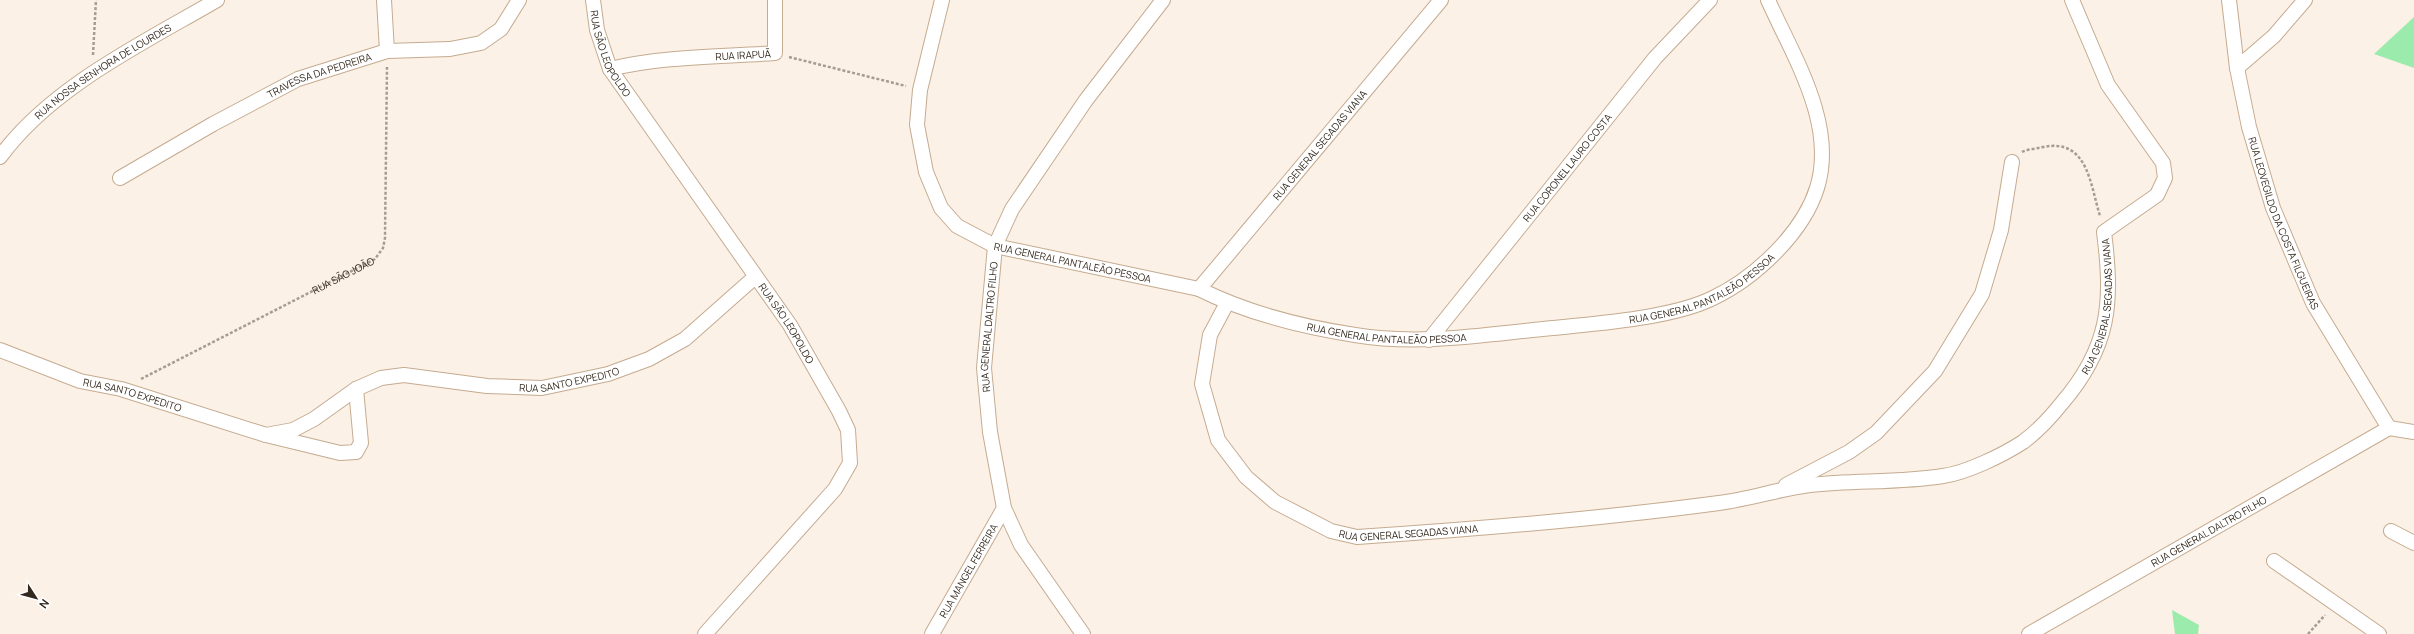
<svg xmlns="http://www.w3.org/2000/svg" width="2414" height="634" font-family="Manrope,sans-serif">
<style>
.green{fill:#9bebac}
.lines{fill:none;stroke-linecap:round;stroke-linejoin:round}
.minor-casing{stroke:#c5ab90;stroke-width:16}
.path{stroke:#a69c91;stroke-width:2.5;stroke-dasharray:3 2;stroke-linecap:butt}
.minor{stroke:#fff;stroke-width:14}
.labels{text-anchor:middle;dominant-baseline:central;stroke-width:4;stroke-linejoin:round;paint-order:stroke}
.street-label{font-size:10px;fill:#32281d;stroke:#fff}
</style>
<rect width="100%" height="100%" fill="#fcf1e6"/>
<g class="green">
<path d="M2414,17V68L2374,54Z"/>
<path d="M2172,610L2199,625L2198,634H2175Z"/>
</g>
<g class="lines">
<defs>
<g id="minor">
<path d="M384,0L387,51"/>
<path id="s2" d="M593,0L597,30L610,69L790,325L839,411L848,430L850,463L835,489L705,634"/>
<path id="s3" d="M942,0L920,90L917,125L926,172L941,208L957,226L995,246L1199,289C1247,313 1303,327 1355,335C1421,346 1488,334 1553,328C1599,323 1673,318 1713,298C1755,278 1803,233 1817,188C1837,124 1793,56 1768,0"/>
<path id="s4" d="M2229,0L2237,68L2249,127L2273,208L2313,303L2389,428"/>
<path d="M2237,68L2274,36L2305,0"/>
<path id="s5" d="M610,69C663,56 720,57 775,53V0"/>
<path id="s6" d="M0,157C51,87 143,43 217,0"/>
<path id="s7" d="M120,178L213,124L298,79L387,51L450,49L481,43L501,29L519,0"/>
<path id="s8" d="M1199,289L1441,0"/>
<path id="s9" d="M1227,303L1210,335L1202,384L1218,440L1246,477L1275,502L1331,531L1357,537C1479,529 1599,519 1719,503C1750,499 1779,489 1810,485C1854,480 1899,483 1943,476C1966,473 2003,455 2023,442C2038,431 2050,418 2062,403C2110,347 2113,303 2104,232L2157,195L2165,178L2163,163L2108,85L2072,0"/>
<path id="s10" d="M1429,340L1655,58L1710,0"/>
<path id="s11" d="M0,350L80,381L121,389L266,435L340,453L356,452L361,443L356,389"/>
<path d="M2389,428L2414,432"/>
<path id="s12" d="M266,435L293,430L314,419L356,389L381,378L404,375L487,386L542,388L608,374L649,359L685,339L755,277"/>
<path d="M1786,485L1849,452L1876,433L1935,371L1982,294L2001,230L2012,162"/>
<path d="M2391,531L2414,543"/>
<path d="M2274,561L2379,634"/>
<path id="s13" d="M932,634L1004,508"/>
<path id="s14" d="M1083,634L1021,545L1004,508L990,432L984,368L995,246L1012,209L1086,100L1163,0"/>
<path id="s15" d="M2029,634L2389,428"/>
</g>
</defs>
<use href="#minor" class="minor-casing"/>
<g class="path">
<path d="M93,55L96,0"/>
<path d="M789,57L906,86"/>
<path d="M2022,152C2028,149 2036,149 2043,147C2088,138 2090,184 2100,216"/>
<path id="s1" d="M141,379L375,259L383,248L385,238L387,67"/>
<path d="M2308,634L2325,615"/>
</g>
<use href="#minor" class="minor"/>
</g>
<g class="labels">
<g class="street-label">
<text stroke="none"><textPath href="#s2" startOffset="57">RUA SÃO LEOPOLDO</textPath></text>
<text stroke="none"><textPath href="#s5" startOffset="134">RUA IRAPUÃ</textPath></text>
<text stroke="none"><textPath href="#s6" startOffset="135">RUA NOSSA SENHORA DE LOURDES</textPath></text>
<text stroke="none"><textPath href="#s7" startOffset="225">TRAVESSA DA PEDREIRA</textPath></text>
<text stroke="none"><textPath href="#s8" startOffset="188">RUA GENERAL SEGADAS VIANA</textPath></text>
<text stroke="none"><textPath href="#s10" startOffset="221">RUA CORONEL LAURO COSTA</textPath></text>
<text stroke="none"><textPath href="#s4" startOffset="231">RUA LEOVEGILDO DA COSTA FILGUEIRAS</textPath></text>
<text stroke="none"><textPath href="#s3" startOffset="361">RUA GENERAL PANTALEÃO PESSOA</textPath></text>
<text stroke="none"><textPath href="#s1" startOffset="227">RUA SÃO JOÃO</textPath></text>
<text stroke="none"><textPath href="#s3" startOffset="1009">RUA GENERAL PANTALEÃO PESSOA</textPath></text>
<text stroke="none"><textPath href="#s9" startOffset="1158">RUA GENERAL SEGADAS VIANA</textPath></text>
<text stroke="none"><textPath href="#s2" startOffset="381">RUA SÃO LEOPOLDO</textPath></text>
<text stroke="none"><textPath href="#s14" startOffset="332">RUA GENERAL DALTRO FILHO</textPath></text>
<text stroke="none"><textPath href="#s3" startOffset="685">RUA GENERAL PANTALEÃO PESSOA</textPath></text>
<text stroke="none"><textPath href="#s12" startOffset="320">RUA SANTO EXPEDITO</textPath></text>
<text stroke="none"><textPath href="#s11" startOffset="140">RUA SANTO EXPEDITO</textPath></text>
<text stroke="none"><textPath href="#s9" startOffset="370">RUA GENERAL SEGADAS VIANA</textPath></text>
<text stroke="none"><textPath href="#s15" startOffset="207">RUA GENERAL DALTRO FILHO</textPath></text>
<text stroke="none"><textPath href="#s13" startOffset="73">RUA MANGEL FERREIRA</textPath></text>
</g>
</g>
<g transform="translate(36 598) rotate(126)" stroke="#ffffff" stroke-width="3" paint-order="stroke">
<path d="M0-3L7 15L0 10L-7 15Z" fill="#32281d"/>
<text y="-6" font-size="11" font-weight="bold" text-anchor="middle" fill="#32281d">N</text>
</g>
</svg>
